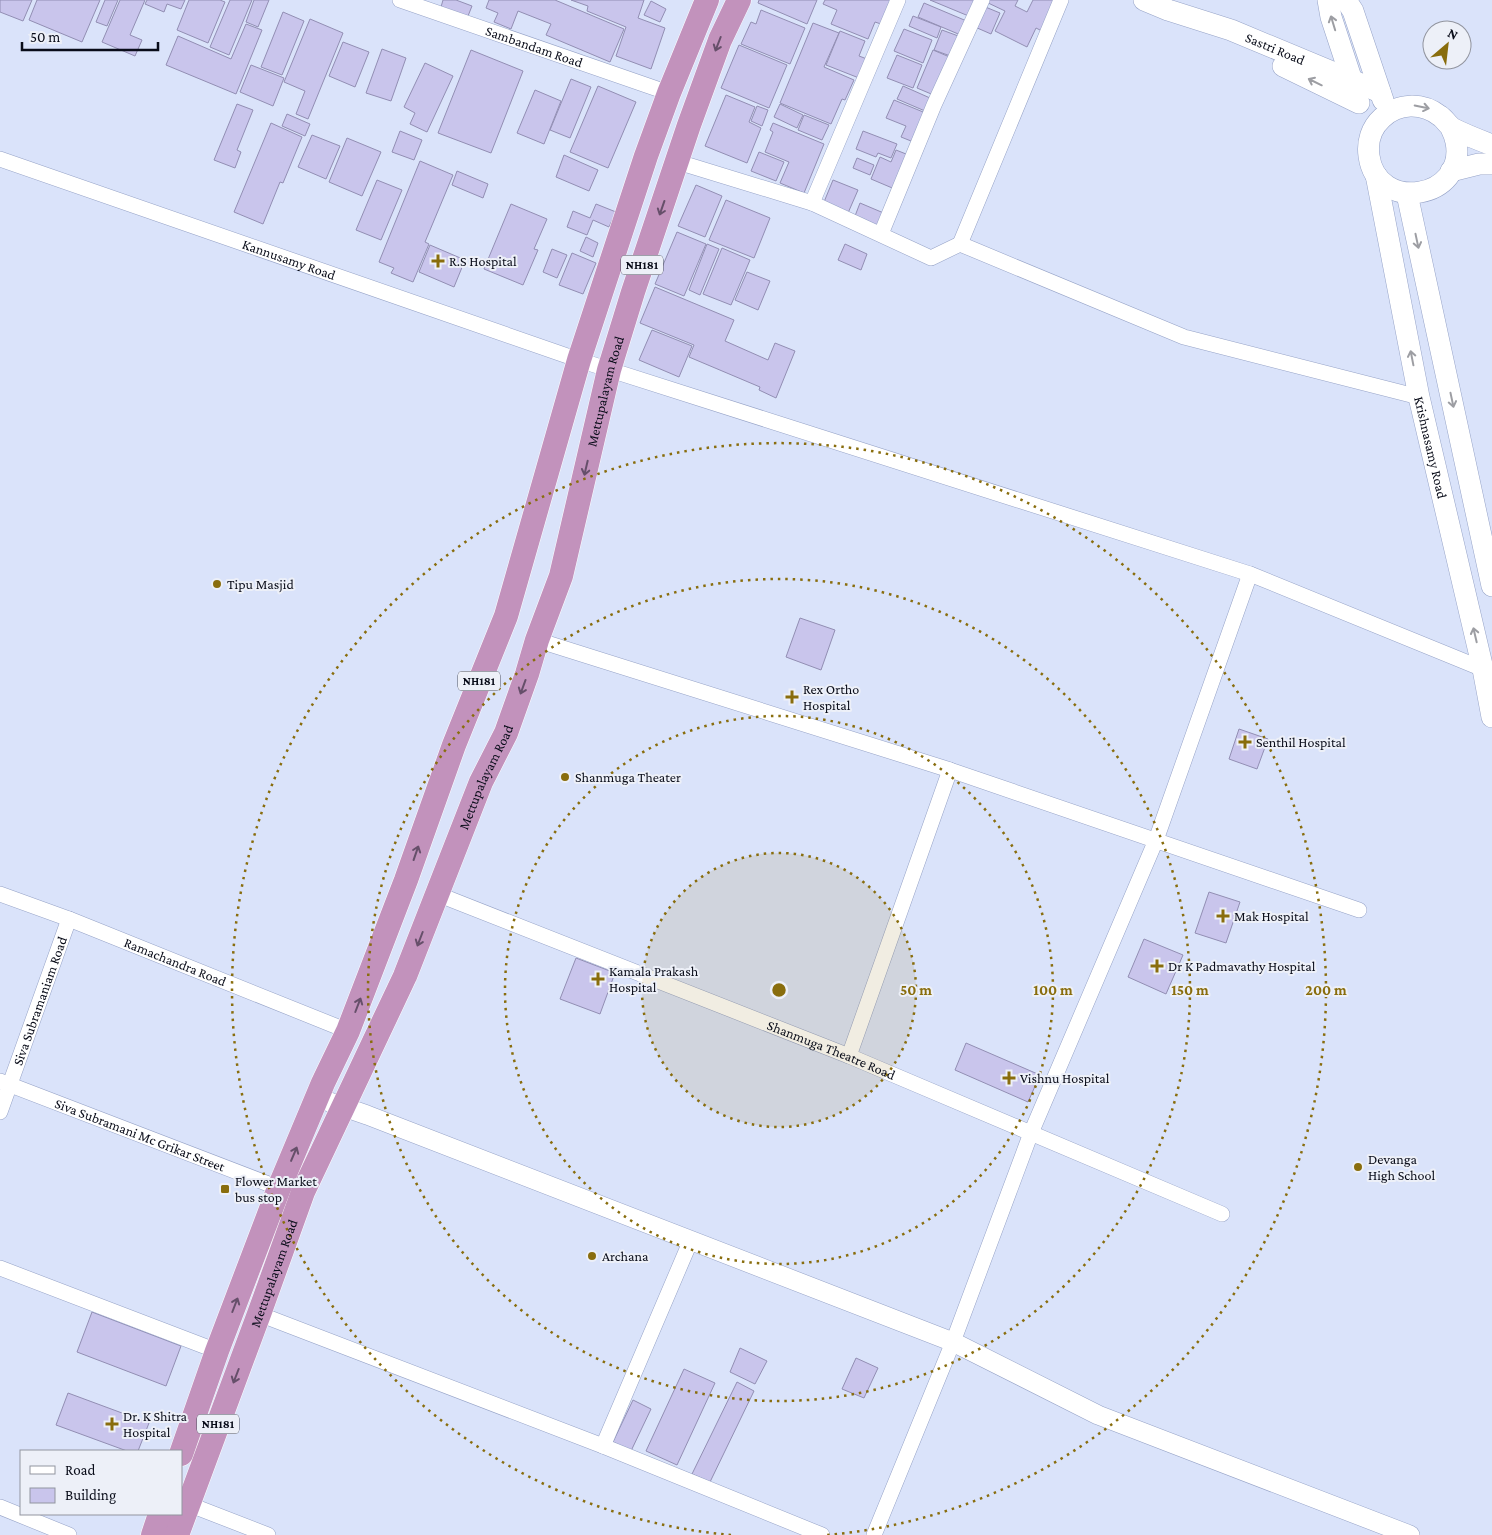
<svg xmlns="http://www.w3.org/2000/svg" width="1492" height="1535" font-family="'Crimson Pro',serif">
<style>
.building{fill:#c9c5ec;stroke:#928eb3}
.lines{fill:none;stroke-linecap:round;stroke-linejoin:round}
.minor-casing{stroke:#96a3c7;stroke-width:16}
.tertiary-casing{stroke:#96a3c7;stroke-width:20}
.secondary-casing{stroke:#96a3c7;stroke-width:22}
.trunk-casing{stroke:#fff;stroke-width:25}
.minor{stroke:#fff;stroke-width:15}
.tertiary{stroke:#fff;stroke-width:19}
.secondary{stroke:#fff;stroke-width:21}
.trunk{stroke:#c292bc;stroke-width:24}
.oneway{stroke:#9d9ea3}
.oneway2{stroke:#664f6a}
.ring{fill:none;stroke:#896d0d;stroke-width:2.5;stroke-dasharray:2.5 5}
.poi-dot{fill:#896d0d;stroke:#edf0f8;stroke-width:2}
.labels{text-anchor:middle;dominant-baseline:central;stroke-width:4;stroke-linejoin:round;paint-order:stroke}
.shield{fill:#edf0f8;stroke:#4d505c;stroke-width:1}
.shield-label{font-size:12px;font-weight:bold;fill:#090c19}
.street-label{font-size:14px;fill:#090c19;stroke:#edf0f8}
.poi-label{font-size:14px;fill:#090c19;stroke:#edf0f8;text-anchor:start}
.centre{fill:#896d0d;stroke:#edf0f8;stroke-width:2.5}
.ring-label{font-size:15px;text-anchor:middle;font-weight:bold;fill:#896d0d;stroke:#edf0f8;stroke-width:4;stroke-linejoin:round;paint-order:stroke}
</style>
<rect width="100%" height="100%" fill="#dae3fa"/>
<g class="building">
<path d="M0,0H32L23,21L0,12Z"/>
<path d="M37,0H100L82,42L29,20Z"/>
<path d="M105,0H118L107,26L96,22Z"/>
<path d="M120,0H145L130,35L142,40L135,56L102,42Z"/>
<path d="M147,0H185L181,9L167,4L164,12L145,4Z"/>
<path d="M189,0H220L225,2L208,43L177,30Z"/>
<path d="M230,0H252L229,55L210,47Z"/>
<path d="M254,0H269L258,27L246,22Z"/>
<path d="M443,0H456L472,6L468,16L441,7Z"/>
<path d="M489,0H555L624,29L610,62L546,35L551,24L518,11L511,29L494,22L498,13L486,8Z"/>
<path d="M571,0H644L638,18L665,28L651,69L616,56L626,27L587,11L588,6Z"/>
<path d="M759,0H817L807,24L758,3Z"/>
<path d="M825,0H891L881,24L875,22L868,39L831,24L837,10L823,4Z"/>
<path d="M930,0H978L971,17Z"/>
<path d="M984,0H1018L1015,6L1027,12L1033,0H1059L1044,32L1036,28L1027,47L995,31L1005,11L984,1Z"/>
<path d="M651,1L666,9L660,22L644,15Z"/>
<path d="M924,3L969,22L963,36L918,17Z"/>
<path d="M983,6L1000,13L991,34L975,27Z"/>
<path d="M761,10L805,28L790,64L741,44L751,22L756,24Z"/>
<path d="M283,12L304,21L282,75L261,67Z"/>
<path d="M913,16L941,27L937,38L909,26Z"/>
<path d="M310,19L343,33L308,119L296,114L305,91L284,82Z"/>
<path d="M813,23L839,33L824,67L854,80L845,100L842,99L831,124L780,103Z"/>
<path d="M246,24L262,30L236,94L166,65L178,36L231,59Z"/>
<path d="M904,29L932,40L923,63L894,51Z"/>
<path d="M942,30L961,37L953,57L934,50Z"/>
<path d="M840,31L865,41L859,56L867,59L859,78L826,65Z"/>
<path d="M343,42L369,52L355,87L329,76Z"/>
<path d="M739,45L787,65L769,108L721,88Z"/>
<path d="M382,49L406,58L391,101L366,93Z"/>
<path d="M471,50L523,71L491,153L438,133Z"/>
<path d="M933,50L952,58L936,96L917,88Z"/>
<path d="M897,55L922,65L913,88L887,78Z"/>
<path d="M425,63L453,76L427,132L410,124L415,113L404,107Z"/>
<path d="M251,65L284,78L273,106L240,92Z"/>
<path d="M571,79L591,87L570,138L550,130Z"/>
<path d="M598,86L636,102L608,168L570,152Z"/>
<path d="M903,86L930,98L925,111L897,99Z"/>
<path d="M535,90L561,101L544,144L517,133Z"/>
<path d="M726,95L755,107L749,122L761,128L747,163L705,146Z"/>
<path d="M894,100L928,114L916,143L901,137L906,126L886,118Z"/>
<path d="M237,104L253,110L237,150L241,152L235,168L214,160Z"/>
<path d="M780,104L803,115L797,128L774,117Z"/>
<path d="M757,106L768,110L762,126L751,121Z"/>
<path d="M287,114L310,124L305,136L282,126Z"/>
<path d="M804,115L829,125L822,140L798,130Z"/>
<path d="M271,123L302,137L283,183L280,182L263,224L234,212Z"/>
<path d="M773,123L824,144L804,193L780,183L789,162L765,152L773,132L770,130Z"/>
<path d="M400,131L422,140L414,160L392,152Z"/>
<path d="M863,131L897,144L891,158L878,153L876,157L856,149Z"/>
<path d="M312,135L340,146L326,179L298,167Z"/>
<path d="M347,138L381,152L362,196L329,182Z"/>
<path d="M896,150L911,156L897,190L871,179L880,157L891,162Z"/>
<path d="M759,152L784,162L776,181L751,171Z"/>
<path d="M564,155L598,170L589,191L556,177Z"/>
<path d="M857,158L874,165L870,175L853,168Z"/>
<path d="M420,161L453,175L425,242L429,244L413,282L391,273L394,268L379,262Z"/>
<path d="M457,171L488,184L483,198L452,185Z"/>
<path d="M377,180L402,190L381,240L356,230Z"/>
<path d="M833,180L858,190L848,213L824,202Z"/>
<path d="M696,185L722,196L705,237L678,226Z"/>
<path d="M726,200L770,218L754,258L709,240Z"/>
<path d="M860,203L886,214L881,227L855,216Z"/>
<path d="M511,204L547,219L534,249L538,250L523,285L484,269Z"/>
<path d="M596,204L616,212L609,227L593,220L587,235L567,227L573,211L590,218Z"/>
<path d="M677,232L706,244L684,296L655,284Z"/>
<path d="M586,237L598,243L593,257L580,251Z"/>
<path d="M707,244L719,249L700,295L689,290Z"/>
<path d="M845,244L867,254L861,270L838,260Z"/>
<path d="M430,245L465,260L454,287L419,272Z"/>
<path d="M722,248L750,260L731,305L703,294Z"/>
<path d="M552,249L567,255L557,278L543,272Z"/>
<path d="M572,253L596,263L583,294L559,285Z"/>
<path d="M747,272L770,281L758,310L735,300Z"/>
<path d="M655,287L734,320L725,341L768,360L775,343L795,351L776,398L759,390L760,387L689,357L694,345L640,323Z"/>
<path d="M652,330L692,346L679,377L639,360Z"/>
<path d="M800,618L835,630L821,670L786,657Z"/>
<path d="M1239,729L1268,739L1257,769L1229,759Z"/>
<path d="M1209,892L1240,902L1226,943L1195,933Z"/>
<path d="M1144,939L1183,955L1166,994L1128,977Z"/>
<path d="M576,958L615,973L600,1014L560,999Z"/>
<path d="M966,1043L1040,1075L1028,1102L955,1070Z"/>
<path d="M92,1312L181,1346L166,1386L77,1352Z"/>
<path d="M740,1348L767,1361L755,1384L730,1372Z"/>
<path d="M856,1358L878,1368L864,1398L842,1389Z"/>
<path d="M684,1369L715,1383L677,1465L646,1451Z"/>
<path d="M737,1382L754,1391L710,1482L692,1474Z"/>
<path d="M68,1393L149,1423L138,1451H127L56,1425Z"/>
<path d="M633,1400L651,1409L631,1451L613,1442Z"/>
</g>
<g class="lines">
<defs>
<g id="minor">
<path id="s1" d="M400,0L669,93"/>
<path id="s2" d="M0,159L579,360L1250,574L1483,669"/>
<path d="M678,162L812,203L931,258L960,244L1184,337L1419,397"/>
<path d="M812,203L898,0"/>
<path d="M881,234L934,105L982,0"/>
<path d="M960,244L1061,0"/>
<path d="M537,640L950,770L1359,910"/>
<path id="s3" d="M0,894L69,919L348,1031"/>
<path id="s4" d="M437,894L849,1056L1222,1214"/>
<path d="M849,1056L950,770"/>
<path id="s5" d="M0,1081L279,1188"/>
<path id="s6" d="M0,1112L69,919"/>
<path d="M0,1268L217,1351"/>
<path d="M259,1314L603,1446L822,1535"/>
<path d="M603,1446L691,1240"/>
<path d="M188,1504L268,1535"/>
<path d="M0,1507L69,1535"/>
<path d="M874,1535L953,1342L1031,1133L1156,840L1250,574"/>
</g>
<path id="tertiary" d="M318,1098L367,1115L953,1342L1098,1415L1410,1535"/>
<g id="secondary">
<path id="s7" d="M1144,0L1168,10L1231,30L1380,92"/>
<path d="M1328,0L1331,17L1355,90"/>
<path d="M1346,0L1353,11L1383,100"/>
<path d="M1283,66L1359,103"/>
<path d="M1451,128C1453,132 1455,137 1456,142C1467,199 1377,214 1369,156C1367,142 1371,128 1382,118C1398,103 1422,102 1440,116C1445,119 1448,126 1454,129C1466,135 1479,140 1492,145"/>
<path d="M1451,171L1479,164H1492"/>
<path id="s8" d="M1376,175L1419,397L1483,669L1492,717"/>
<path d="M1407,194L1492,586"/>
</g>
<g id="trunk">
<path d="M181,1454L217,1351L279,1188L323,1083L348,1031L406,880L454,745L506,616L579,360L646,156L669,93L707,0"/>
<path d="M153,1535L160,1514"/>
<path id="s9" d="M177,1535L259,1314L303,1192L405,976L481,782L506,733L527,674L537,640L561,576L609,370L633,292L689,125L720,40L739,0"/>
</g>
</defs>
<use href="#minor" class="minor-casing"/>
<use href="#tertiary" class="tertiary-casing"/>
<use href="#secondary" class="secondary-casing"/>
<use href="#trunk" class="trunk-casing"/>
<use href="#minor" class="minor"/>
<use href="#tertiary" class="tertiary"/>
<use href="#secondary" class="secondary"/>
<use href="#trunk" class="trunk"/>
</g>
<defs><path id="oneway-shaft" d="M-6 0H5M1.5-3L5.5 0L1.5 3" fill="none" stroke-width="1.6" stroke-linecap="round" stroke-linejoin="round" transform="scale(1.25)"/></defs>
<g class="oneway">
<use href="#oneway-shaft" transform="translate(1333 23) rotate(-107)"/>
<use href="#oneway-shaft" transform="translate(1315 82) rotate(-154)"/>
<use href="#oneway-shaft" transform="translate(1422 107) rotate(12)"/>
<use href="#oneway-shaft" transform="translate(1417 241) rotate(78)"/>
<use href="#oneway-shaft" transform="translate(1412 358) rotate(-101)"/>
<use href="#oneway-shaft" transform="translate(1452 400) rotate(78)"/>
<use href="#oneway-shaft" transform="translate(1475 635) rotate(-103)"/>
</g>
<g class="oneway2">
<use href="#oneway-shaft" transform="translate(718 44) rotate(111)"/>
<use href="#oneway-shaft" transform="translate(662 208) rotate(109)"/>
<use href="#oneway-shaft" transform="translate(586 468) rotate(103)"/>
<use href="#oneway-shaft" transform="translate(523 687) rotate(110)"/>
<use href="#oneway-shaft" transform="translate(416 853) rotate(-71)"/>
<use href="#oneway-shaft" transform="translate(420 939) rotate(111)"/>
<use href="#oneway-shaft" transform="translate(358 1005) rotate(-69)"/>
<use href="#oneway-shaft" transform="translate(294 1154) rotate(-67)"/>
<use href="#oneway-shaft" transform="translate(235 1305) rotate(-69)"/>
<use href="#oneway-shaft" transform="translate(236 1376) rotate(111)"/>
</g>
<circle cx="779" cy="990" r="137" fill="#896d0d" fill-opacity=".12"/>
<g class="ring">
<circle cx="779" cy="990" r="137"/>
<circle cx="779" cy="990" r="274"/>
<circle cx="779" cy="990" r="411"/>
<path d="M731 1535A547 547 0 1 1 827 1535"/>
</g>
<g class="poi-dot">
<path d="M435.5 253.5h5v5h5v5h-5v5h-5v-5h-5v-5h5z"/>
<circle cx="217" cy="584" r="5"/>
<path d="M789.5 689.5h5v5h5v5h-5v5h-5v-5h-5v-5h5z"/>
<path d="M1242.5 734.5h5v5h5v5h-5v5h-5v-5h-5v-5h5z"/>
<circle cx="565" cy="777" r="5"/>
<path d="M1220.5 908.5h5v5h5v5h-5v5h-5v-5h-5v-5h5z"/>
<path d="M1154.5 958.5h5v5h5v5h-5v5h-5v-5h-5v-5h5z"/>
<path d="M595.5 971.5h5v5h5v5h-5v5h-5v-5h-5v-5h5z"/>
<path d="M1006.5 1070.5h5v5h5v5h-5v5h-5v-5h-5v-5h5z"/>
<circle cx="1358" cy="1167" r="5"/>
<rect x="220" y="1184" width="10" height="10" rx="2.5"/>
<circle cx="592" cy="1256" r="5"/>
<path d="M109.5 1416.5h5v5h5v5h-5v5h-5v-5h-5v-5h5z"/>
</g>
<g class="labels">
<g class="shield">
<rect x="621" y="255.5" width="42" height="19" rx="4"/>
<rect x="458" y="671.5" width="42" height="19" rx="4"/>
<rect x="197" y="1414.5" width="42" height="19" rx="4"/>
</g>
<g class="shield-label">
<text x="642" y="265">NH181</text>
<text x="479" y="681">NH181</text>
<text x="218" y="1424">NH181</text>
</g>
<g class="street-label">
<text stroke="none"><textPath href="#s1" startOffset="142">Sambandam Road</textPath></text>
<text stroke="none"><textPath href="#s7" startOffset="140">Sastri Road</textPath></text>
<text stroke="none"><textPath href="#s2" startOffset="306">Kannusamy Road</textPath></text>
<text stroke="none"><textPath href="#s9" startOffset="1224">Mettupalayam Road</textPath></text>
<text stroke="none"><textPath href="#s8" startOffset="278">Krishnasamy Road</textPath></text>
<text stroke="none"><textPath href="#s9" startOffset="819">Mettupalayam Road</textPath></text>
<text stroke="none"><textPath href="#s3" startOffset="188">Ramachandra Road</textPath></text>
<text stroke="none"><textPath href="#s6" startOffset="118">Siva Subramaniam Road</textPath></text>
<text stroke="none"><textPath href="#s4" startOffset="424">Shanmuga Theatre Road</textPath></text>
<text stroke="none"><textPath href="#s5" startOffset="150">Siva Subramani Mc Grikar Street</textPath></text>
<text stroke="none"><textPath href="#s9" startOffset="279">Mettupalayam Road</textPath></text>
</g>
<g class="poi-label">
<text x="449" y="261">R.S Hospital</text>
<text x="227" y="584">Tipu Masjid</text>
<text x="803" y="689">Rex Ortho<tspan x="803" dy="16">Hospital</tspan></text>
<text x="1256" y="742">Senthil Hospital</text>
<text x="575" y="777">Shanmuga Theater</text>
<text x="1234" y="916">Mak Hospital</text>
<text x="1168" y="966">Dr K Padmavathy Hospital</text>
<text x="609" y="971">Kamala Prakash<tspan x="609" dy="16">Hospital</tspan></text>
<text x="1020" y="1078">Vishnu Hospital</text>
<text x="1368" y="1159">Devanga<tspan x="1368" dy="16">High School</tspan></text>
<text x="235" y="1181">Flower Market<tspan x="235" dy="16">bus stop</tspan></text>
<text x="602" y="1256">Archana</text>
<text x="123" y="1416">Dr. K Shitra<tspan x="123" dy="16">Hospital</tspan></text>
</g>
</g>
<circle cx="779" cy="990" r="8" class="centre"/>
<g class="ring-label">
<text x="916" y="995">50 m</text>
<text x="1053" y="995">100 m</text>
<text x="1190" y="995">150 m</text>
<text x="1326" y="995">200 m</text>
</g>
<rect x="20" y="1450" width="162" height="65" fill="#edf0f8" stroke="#92959f"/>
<rect x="30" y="1466" width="25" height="8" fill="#ffffff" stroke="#92959f"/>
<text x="65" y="1475" font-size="15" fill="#090c19">Road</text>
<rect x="30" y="1488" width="25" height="15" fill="#c9c5ec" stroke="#92959f"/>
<text x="65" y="1500" font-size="15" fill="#090c19">Building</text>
<g transform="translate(1447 45) rotate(28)"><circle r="24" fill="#edf0f8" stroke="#92959f"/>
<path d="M0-4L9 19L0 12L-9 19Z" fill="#896d0d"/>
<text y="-8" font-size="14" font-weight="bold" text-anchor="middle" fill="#090c19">N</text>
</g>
<path d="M22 42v8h136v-8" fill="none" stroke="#090c19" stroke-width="2.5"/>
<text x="30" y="42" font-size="15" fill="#090c19" stroke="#edf0f8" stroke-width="4" paint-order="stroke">50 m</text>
</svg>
